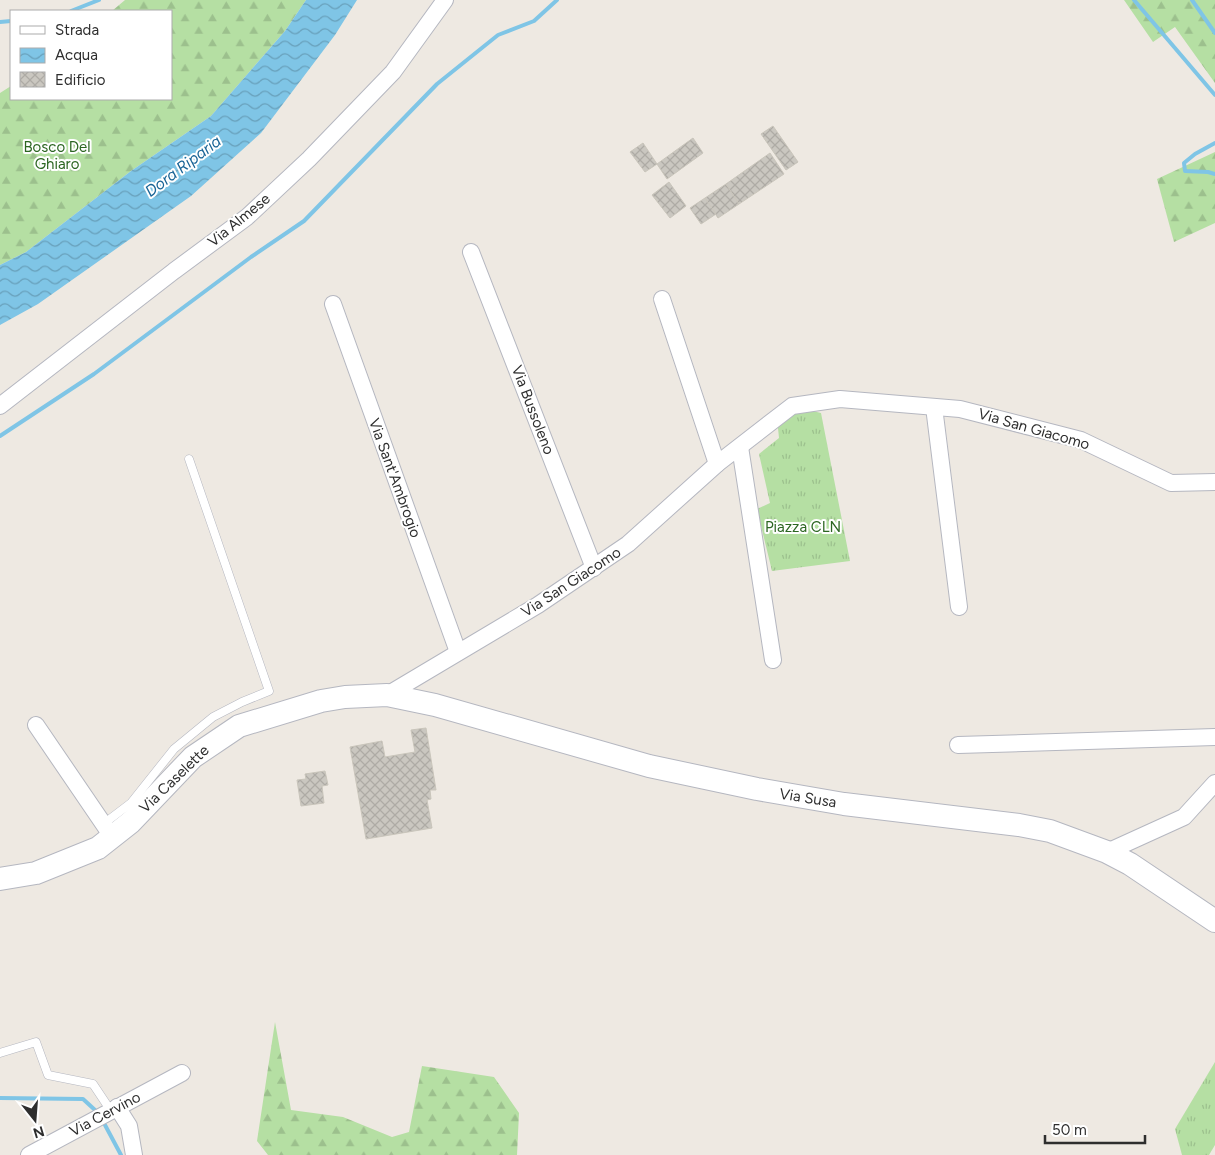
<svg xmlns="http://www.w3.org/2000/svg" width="1215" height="1155" font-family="Figtree,sans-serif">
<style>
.grass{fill:url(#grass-tufts)}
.forest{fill:url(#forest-firs)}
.water{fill:url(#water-waves)}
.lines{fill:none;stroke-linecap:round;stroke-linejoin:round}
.stream{stroke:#7fc5e6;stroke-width:4}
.building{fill:url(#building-cross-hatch);stroke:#c9c5bb}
.lane-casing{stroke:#b5b7c0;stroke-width:9}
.street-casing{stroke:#b5b7c0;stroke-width:18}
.secondary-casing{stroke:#b5b7c0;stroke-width:24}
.lane{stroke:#fff;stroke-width:8}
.street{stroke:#fff;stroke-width:16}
.secondary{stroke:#fff;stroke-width:22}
.labels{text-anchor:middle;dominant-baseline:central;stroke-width:4;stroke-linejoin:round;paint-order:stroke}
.park-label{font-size:15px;fill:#2c6622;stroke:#fff}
.street-label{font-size:15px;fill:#2e2e2e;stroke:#fff}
.water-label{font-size:16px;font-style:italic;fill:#196496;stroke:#fff}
</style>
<defs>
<pattern id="grass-tufts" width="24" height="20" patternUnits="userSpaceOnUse" patternTransform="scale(1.25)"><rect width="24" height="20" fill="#b5dfa3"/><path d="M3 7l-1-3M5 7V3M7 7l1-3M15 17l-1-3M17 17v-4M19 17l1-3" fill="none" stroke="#9cc08d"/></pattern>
<pattern id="forest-firs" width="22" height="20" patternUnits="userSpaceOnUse" patternTransform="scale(1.25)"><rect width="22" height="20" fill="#b5dfa3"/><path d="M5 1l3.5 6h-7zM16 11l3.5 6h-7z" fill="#9cc08d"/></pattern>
<pattern id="water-waves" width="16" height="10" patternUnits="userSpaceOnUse" patternTransform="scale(1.25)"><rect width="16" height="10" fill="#7fc5e6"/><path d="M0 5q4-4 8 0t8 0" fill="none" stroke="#68a0bb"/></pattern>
<pattern id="building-cross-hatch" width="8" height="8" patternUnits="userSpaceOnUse" patternTransform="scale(1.25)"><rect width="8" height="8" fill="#cac7c0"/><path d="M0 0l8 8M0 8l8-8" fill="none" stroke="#aeaba5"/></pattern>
</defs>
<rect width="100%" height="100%" fill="#eee9e2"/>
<g class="grass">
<path d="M792,406L821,413L850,561L772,571L757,509L770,503L759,454L779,438L777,418Z"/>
<path d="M1215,1062V1145L1209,1155H1182L1175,1129Z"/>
</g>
<g class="forest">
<path d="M125,0H306L285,31L211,116L131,171L26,252L0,265V93L11,86V99H171V11H112Z"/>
<path d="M1124,0H1215V83L1175,27L1153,42Z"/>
<path d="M1215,152V223L1174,242L1157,179Z"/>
<path d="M275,1022L291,1110L343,1117L392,1137L409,1132L422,1066L494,1077L519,1113L517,1155H268L257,1141Z"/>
</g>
<path class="water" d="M306,0H357L335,35L261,133L191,196L38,304L0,325V265L26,252L131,171L211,116L285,31Z"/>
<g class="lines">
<g class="stream">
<path d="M1134,0L1215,95"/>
<path d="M1192,0L1215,33"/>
<path d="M71,11L99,0"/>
<path d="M0,22L11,21"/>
<path d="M1215,143L1195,154L1184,163L1185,171L1208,172L1215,174"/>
<path d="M0,436L94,374L251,257L304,221L437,84L498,35L534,21L557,0"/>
<path d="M0,1098L83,1099L95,1110"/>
<path d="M105,1125L121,1155"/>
</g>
</g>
<g class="building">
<path d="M773,126L798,162L786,170L761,134Z"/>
<path d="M693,138L703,153L667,179L657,164Z"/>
<path d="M643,143L657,164L645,172L630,152Z"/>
<path d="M770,153L784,174L739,204L726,184Z"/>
<path d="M669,182L686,206L670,218L652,195Z"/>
<path d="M726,184L739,204L718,218L705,198Z"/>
<path d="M705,198L716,214L701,224L690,208Z"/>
<path d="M426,728L436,790H430L431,799L427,800L432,828L366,839L350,747L382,741L385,757L415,752L411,730Z"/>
<path d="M325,771L328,785L322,786L324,803L301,806L297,780L306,779L305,774Z"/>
</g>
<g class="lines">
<defs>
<g id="lane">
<path d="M102,825L131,803L174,749L213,717L242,702L269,691L189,459"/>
<path d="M0,1053L36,1042L48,1075L93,1084L111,1111"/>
</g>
<g id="street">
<path d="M471,252L594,568"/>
<path d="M662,299L717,464"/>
<path d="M333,304L458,652"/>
<path d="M0,406L174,271L247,217L309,159L393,72L445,0"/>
<path d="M934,407L959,607"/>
<path d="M740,447L773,660"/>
<path d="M387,695L538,605L628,544L717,464L792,406L840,399L960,409L1081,440L1171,483L1215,482"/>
<path d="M36,725L113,838"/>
<path d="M958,745L1215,737"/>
<path d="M1107,852L1184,817L1215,783"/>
<path d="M117,1107L129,1126L134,1155"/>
<path d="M29,1155L182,1073"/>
</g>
<path id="secondary" d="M0,879L36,873L98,848L131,822L193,757L239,726L321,701L345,697L387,695L435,705L649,766L757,789L844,804L1019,825L1050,831L1107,852L1130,864L1215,921"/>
</defs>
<use href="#lane" class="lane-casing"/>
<use href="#street" class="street-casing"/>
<use href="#secondary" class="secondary-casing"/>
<use href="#lane" class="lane"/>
<use href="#street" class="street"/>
<use href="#secondary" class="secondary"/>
</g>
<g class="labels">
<g class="park-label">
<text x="57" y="147">Bosco Del<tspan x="57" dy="17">Ghiaro</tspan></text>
<text x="803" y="527">Piazza CLN</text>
</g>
<g class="street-label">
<text transform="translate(239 220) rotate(-39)">Via Almese</text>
<text transform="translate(533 410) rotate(69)">Via Bussoleno</text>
<text transform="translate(1034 429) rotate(16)">Via San Giacomo</text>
<text transform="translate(395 478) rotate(70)">Via Sant'Ambrogio</text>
<text transform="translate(571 582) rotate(-33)">Via San Giacomo</text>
<text transform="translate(174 779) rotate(-44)">Via Caselette</text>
<text transform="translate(808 798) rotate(9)">Via Susa</text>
<text transform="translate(105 1114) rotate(-28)">Via Cervino</text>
</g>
<g class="water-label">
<text transform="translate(183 166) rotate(-37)">Dora Riparia</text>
</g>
</g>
<rect x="10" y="10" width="162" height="90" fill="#ffffff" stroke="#ababab"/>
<rect x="20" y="26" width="25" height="8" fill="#ffffff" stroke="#ababab"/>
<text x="55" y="35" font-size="15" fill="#2e2e2e">Strada</text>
<rect x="20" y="48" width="25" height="15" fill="url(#water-waves)" stroke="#ababab"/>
<text x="55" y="60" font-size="15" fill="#2e2e2e">Acqua</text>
<rect x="20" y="72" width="25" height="15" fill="url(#building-cross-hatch)" stroke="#ababab"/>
<text x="55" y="85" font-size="15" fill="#2e2e2e">Edificio</text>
<g transform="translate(35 1120) rotate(163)" stroke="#ffffff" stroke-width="4" paint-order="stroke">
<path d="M0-4L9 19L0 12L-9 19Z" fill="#2e2e2e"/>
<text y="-8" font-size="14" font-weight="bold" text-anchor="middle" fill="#2e2e2e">N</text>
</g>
<path d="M1045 1135v8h100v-8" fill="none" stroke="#2e2e2e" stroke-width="2.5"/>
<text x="1052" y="1135" font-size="15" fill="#2e2e2e" stroke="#ffffff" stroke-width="4" paint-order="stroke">50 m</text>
</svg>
